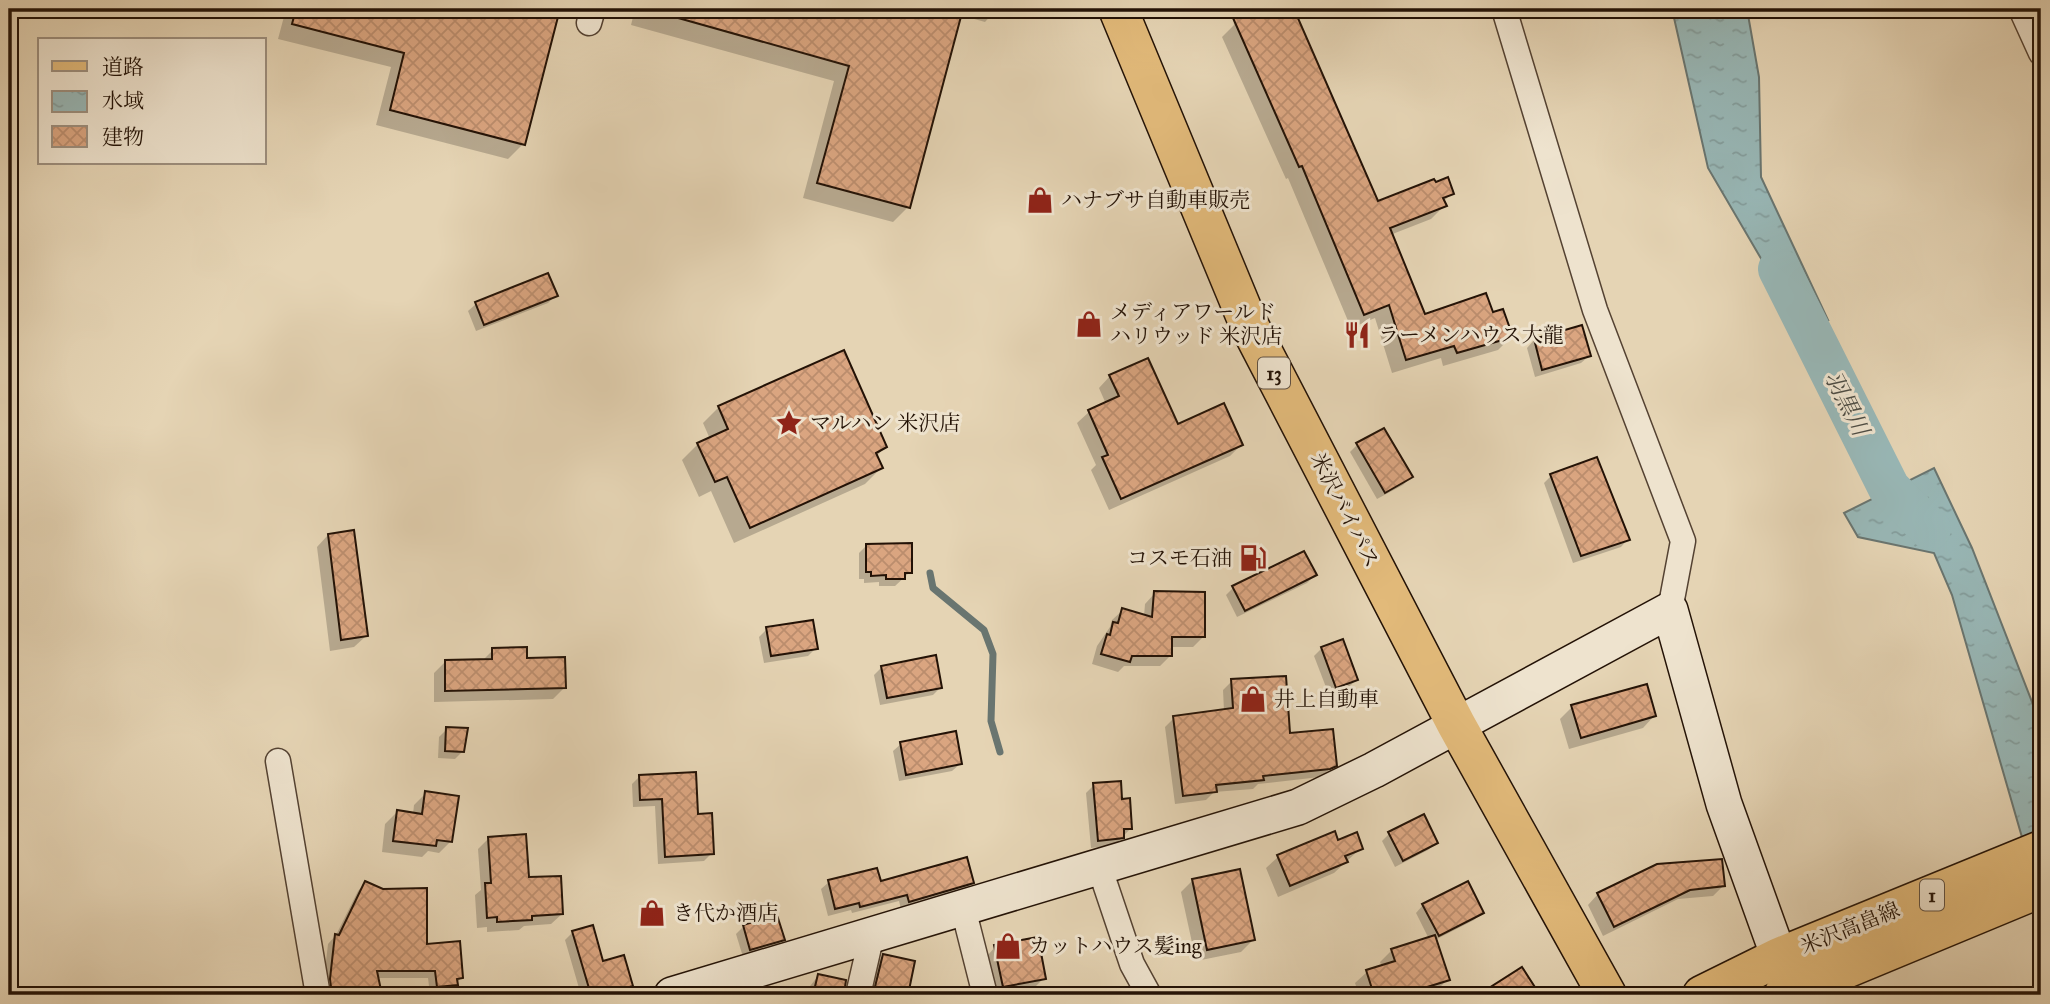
<svg xmlns="http://www.w3.org/2000/svg" width="2050" height="1004" font-family="'IM FELL Great Primer','Noto Serif JP',serif">
<style>
.water{fill:url(#water-ripples);stroke:#697570;stroke-width:2}
.shadow{fill:#0003}
.lines{fill:none;stroke-linecap:round;stroke-linejoin:round}
.stream{stroke:#697570;stroke-width:7}
.river{stroke:#98b7b6;stroke-width:42}
.building{fill:url(#building-cross-hatch);stroke:#231206;stroke-width:2}
.street-casing{stroke:#544232;stroke-width:27}
.secondary-casing{stroke:#231206;stroke-width:38}
.primary-casing{stroke:#231206;stroke-width:41}
.highway-casing{stroke:#231206;stroke-width:41}
.street{stroke:#eee3ce;stroke-width:24}
.secondary{stroke:#eee3ce;stroke-width:35}
.primary{stroke:#e2ba7a;stroke-width:38}
.highway{stroke:#e2ba7a;stroke-width:38}
.labels{text-anchor:middle;dominant-baseline:central;stroke-width:6;stroke-linejoin:round;paint-order:stroke}
.shield{fill:#eee3ce;stroke:#605142;stroke-width:2}
.shield-label{font-size:19px;font-weight:bold;fill:#231206}
.poi-label{font-size:21px;fill:#231206;stroke:#eee3ce;text-anchor:start}
.street-label{font-size:21px;fill:#231206;stroke:#eee3ce}
.water-label{font-size:23px;font-style:italic;fill:#4c4c44;stroke:#eee3ce}
</style>
<defs>
<pattern id="water-ripples" width="26" height="14" patternUnits="userSpaceOnUse" patternTransform="scale(1.75)"><rect width="26" height="14" fill="#98b7b6"/><path d="M2 4q2-2 4 0t4 0M15 11q2-2 4 0t4 0" fill="none" stroke="#839c9b"/></pattern>
<pattern id="building-cross-hatch" width="8" height="8" patternUnits="userSpaceOnUse" patternTransform="scale(1.75)"><rect width="8" height="8" fill="#daa580"/><path d="M0 0l8 8M0 8l8-8" fill="none" stroke="#bb8d6d"/></pattern>
</defs>
<rect width="100%" height="100%" fill="#e5d4b4"/>
<filter id="stains"><feTurbulence type="fractalNoise" baseFrequency=".00286" numOctaves="4"/><feColorMatrix values="0 0 0 0 .2 0 0 0 0 .09 0 0 0 0 .02 0 0 0 .5 -.17"/></filter>
<radialGradient id="worn" r=".72"><stop offset=".6" stop-color="#630" stop-opacity="0"/><stop offset="1" stop-color="#630" stop-opacity=".3"/></radialGradient>
<g class="water">
<path d="M1672,9H1747L1759,77L1761,177L1828,320H1797L1708,168Z"/>
<path d="M1934,468L1972,548L2041,725V903L1952,595L1934,553L1858,537L1844,513Z"/>
</g>
<g class="shadow">
<path d="M286,9H558L523,144L508,159L376,125L391,67L278,39Z"/>
<path d="M635,9H997L985,22L960,15L908,207L893,222L803,198L834,81L631,25Z"/>
<path d="M1232,9H1292L1377,203L1452,193L1443,202L1445,205L1431,219L1390,235L1424,316L1492,314L1511,337L1498,350L1443,366L1441,358L1392,373L1375,318L1351,328L1288,178L1286,179L1222,37L1234,25Z"/>
<path d="M556,295L548,303L476,331L468,311L476,304Z"/>
<path d="M1534,340L1589,356L1581,363L1535,377L1527,348Z"/>
<path d="M1110,376L1177,426L1241,445L1230,456L1109,510L1091,470L1096,465L1077,423L1089,412L1106,404L1099,388Z"/>
<path d="M719,407L885,447L876,457L881,468L865,484L734,543L711,491L699,497L682,460L698,444L710,439L703,423Z"/>
<path d="M1357,445L1411,477L1403,485L1377,499L1350,452Z"/>
<path d="M1551,476L1628,539L1621,547L1573,563L1544,483Z"/>
<path d="M328,535L366,636L354,647L330,651L317,547Z"/>
<path d="M867,545L910,572L895,586H879V582L864,583V579H859V553Z"/>
<path d="M1315,575L1307,583L1237,617L1226,595L1233,588Z"/>
<path d="M1155,593L1204,636L1193,647H1170V656L1160,666H1124L1118,672L1092,664L1097,646L1110,627L1112,620L1123,610L1144,616L1145,604Z"/>
<path d="M767,629L816,648L808,656L764,663L759,637Z"/>
<path d="M1322,648L1356,680L1349,687L1329,695L1314,656Z"/>
<path d="M493,650L526,660L564,688L553,699L434,702V673L446,661H482Z"/>
<path d="M882,667L941,687L933,695L880,705L874,675Z"/>
<path d="M1232,681L1288,735L1335,765L1320,777L1258,784L1253,789L1214,792L1206,800L1175,804L1165,727L1174,718L1224,711L1223,690Z"/>
<path d="M1572,707L1654,716L1643,728L1569,749L1560,719Z"/>
<path d="M447,729L463,751L455,759L438,758L439,737Z"/>
<path d="M901,744L960,764L952,771L899,781L893,751Z"/>
<path d="M640,776L696,816L712,853L704,861L658,864L655,806L633,807L632,784Z"/>
<path d="M1094,785L1121,800L1131,828L1115,845L1091,848L1086,793Z"/>
<path d="M426,793L451,841L439,853L428,851L422,857L382,852L385,824L397,812L413,814L414,805Z"/>
<path d="M1334,834L1337,843L1361,848L1334,873L1278,897L1266,868L1278,857Z"/>
<path d="M1389,834L1436,843L1428,850L1395,867L1382,841Z"/>
<path d="M489,838L562,914L551,924L524,926L519,930L487,932V927L477,928L475,895L481,890L478,849Z"/>
<path d="M1193,880L1253,940L1241,952L1196,961L1181,892Z"/>
<path d="M829,882L879,883H972L965,890L901,909L899,901L852,913L851,910L828,916L821,889Z"/>
<path d="M365,883L426,946L461,978L449,992L430,994L428,978H377L380,995H325L323,987L328,944L336,935L358,891Z"/>
<path d="M1723,886L1713,896L1678,899L1603,936L1588,905L1598,894Z"/>
<path d="M1423,905L1482,913L1474,920L1435,940L1448,979L1436,991L1423,995H1359L1355,983L1367,972L1382,967L1380,962L1392,950L1429,939L1416,913Z"/>
<path d="M776,917L783,940L775,947L743,957L736,934L743,927Z"/>
<path d="M573,932L602,963L631,985L623,993L615,995H581L565,940Z"/>
<path d="M995,947L1044,978L1036,986L995,994L988,955Z"/>
<path d="M883,956L913,962L906,995H866L873,967Z"/>
<path d="M818,976L844,982L843,995H794L800,989L807,990Z"/>
</g>
<g class="lines">
<path class="stream" d="M930,573L933,588L984,630L993,654L991,721L1000,752"/>
<path class="river" d="M1779,269L1889,488L1930,529"/>
</g>
<g class="building">
<path d="M296,9H560L525,145L390,110L404,53L292,24Z"/>
<path d="M665,9H963L910,208L817,183L849,66L664,14Z"/>
<path d="M1229,9H1294L1378,201L1434,179L1436,182L1448,177L1454,194L1443,198L1447,206L1390,228L1425,314L1486,293L1493,312L1503,309L1513,337L1457,353L1454,346L1406,360L1389,305L1364,315L1302,166L1299,167Z"/>
<path d="M548,273L558,296L484,325L475,302Z"/>
<path d="M1582,325L1591,356L1542,370L1534,339Z"/>
<path d="M844,350L887,447L876,453L883,468L750,528L727,477L715,482L697,443L728,429L718,406Z"/>
<path d="M1148,358L1178,424L1224,403L1243,445L1121,499L1102,457L1108,455L1088,410L1119,396L1109,375Z"/>
<path d="M1384,428L1413,477L1385,493L1356,443Z"/>
<path d="M1597,457L1630,540L1581,556L1550,474Z"/>
<path d="M354,530L368,636L341,640L328,534Z"/>
<path d="M912,543V573H905V579H886V575L871,576V572H866V544Z"/>
<path d="M1304,551L1317,575L1245,611L1232,586Z"/>
<path d="M1154,591L1205,592V637H1172V656H1132L1130,662L1101,654L1107,634L1110,635L1113,622L1118,623L1122,608L1152,617Z"/>
<path d="M813,620L818,649L771,656L766,627Z"/>
<path d="M1343,639L1358,680L1336,688L1321,647Z"/>
<path d="M527,647V658L565,657L566,688L445,691V660L492,659V648Z"/>
<path d="M936,655L942,688L887,698L881,666Z"/>
<path d="M1286,676L1290,733L1333,729L1337,766L1330,769L1263,776L1264,780L1216,785L1217,792L1183,796L1173,716L1233,708L1231,679Z"/>
<path d="M1647,684L1656,716L1581,738L1571,705Z"/>
<path d="M446,727L468,728L464,752L445,751Z"/>
<path d="M956,731L962,764L906,775L900,742Z"/>
<path d="M696,772L698,814L712,813L714,854L665,857L662,799L640,800L639,775Z"/>
<path d="M1121,781L1122,799L1130,798L1132,829H1124V838L1098,841L1093,783Z"/>
<path d="M425,791L459,796L452,842L437,840L436,846L393,841L397,810L422,814Z"/>
<path d="M1424,814L1438,843L1403,861L1388,832Z"/>
<path d="M1335,831L1338,840L1357,832L1363,849L1345,856L1348,862L1290,886L1277,855Z"/>
<path d="M526,834L529,877L561,876L563,914L532,916V920L497,922V917L487,918L485,883H491L488,837Z"/>
<path d="M967,857L974,883L909,902L907,895L860,907L859,903L835,909L828,880L877,868L881,881Z"/>
<path d="M1722,859L1725,886L1690,890L1614,927L1597,893L1657,864Z"/>
<path d="M1240,869L1255,940L1207,950L1192,879Z"/>
<path d="M365,881L383,889L427,888V944L460,941L463,978L457,979L458,985L437,987L435,971H377L382,995H332L330,979L335,934L339,935Z"/>
<path d="M1468,881L1484,913L1439,936L1422,904Z"/>
<path d="M777,915L785,940L750,950L743,925Z"/>
<path d="M593,925L603,961L624,955L633,986L601,995H591L572,931Z"/>
<path d="M1435,935L1450,980L1401,995H1374L1366,970L1395,961L1391,949Z"/>
<path d="M1038,937L1046,979L1003,987L994,945Z"/>
<path d="M883,954L915,961L908,995H873Z"/>
<path d="M1522,967L1540,995H1478Z"/>
<path d="M818,974L846,980L844,995H813Z"/>
</g>
<g class="lines">
<defs>
<g id="street">
<path d="M1504,9L1595,310L1683,541L1670,610"/>
<path d="M2021,9L2041,53"/>
<path d="M589,23L593,9"/>
<path d="M278,761L318,995"/>
<path d="M1099,866L1132,964L1149,995"/>
<path d="M963,908L985,995"/>
<path d="M858,995L872,934"/>
</g>
<path id="secondary" d="M672,995L1298,807L1374,770L1670,610L1724,804L1779,957L1794,979"/>
<g id="primary">
<path d="M1702,995L1779,957L2041,850"/>
<path d="M1783,995L2041,888"/>
</g>
<path id="highway" d="M1118,9L1249,325L1456,724L1607,995"/>
</defs>
<use href="#street" class="street-casing"/>
<use href="#secondary" class="secondary-casing"/>
<use href="#primary" class="primary-casing"/>
<use href="#highway" class="highway-casing"/>
<use href="#street" class="street"/>
<use href="#secondary" class="secondary"/>
<use href="#primary" class="primary"/>
<use href="#highway" class="highway"/>
</g>
<defs>
<symbol id="shop-bare" viewBox="-9 -9 18 18"><path d="M-5-2.5h2.3a2.7 3.5 0 0 1 5.4 0H5L5.5 6h-11ZM-1.5-2.5h3a1.5 2.3 0 0 0-3 0Z" fill="#8f2418" stroke="#eee3ce" stroke-width="2.5" paint-order="stroke"/></symbol>
<symbol id="restaurant-bare" viewBox="-9 -9 18 18"><path d="M-5-6h1v4h1v-4h1v4h1v-4h1v5L-1.5 .5V6h-2V.5L-5-1ZM5-6V6H3V1.5H1.5Q1.5-4 5-6Z" fill="#8f2418" stroke="#eee3ce" stroke-width="2.5" paint-order="stroke"/></symbol>
<symbol id="sight-bare" viewBox="-9 -9 18 18"><path d="M0-6L1.8-2.2L6-1.7L2.9 1.2L3.7 5.4L0 3.3L-3.7 5.4L-2.9 1.2L-6-1.7L-1.8-2.2Z" fill="#8f2418" stroke="#eee3ce" stroke-width="2.5" paint-order="stroke"/></symbol>
<symbol id="fuel-bare" viewBox="-9 -9 18 18"><path d="M-5.5-6h7V0h2V4h1.3V-2.5L3-4.5l.8-.8L6-3V5H2.5V1h-1V6h-7ZM-4.2-4.7v3.2H.2V-4.7Z" fill="#8f2418" stroke="#eee3ce" stroke-width="2.5" paint-order="stroke"/></symbol>
</defs>
<g fill-rule="evenodd">
<use href="#shop-bare" x="1021" y="181" width="38" height="38"/>
<use href="#shop-bare" x="1070" y="305" width="38" height="38"/>
<use href="#restaurant-bare" x="1338" y="316" width="38" height="38"/>
<use href="#sight-bare" x="770" y="404" width="38" height="38"/>
<use href="#fuel-bare" x="1234" y="539" width="38" height="38"/>
<use href="#shop-bare" x="1234" y="680" width="38" height="38"/>
<use href="#shop-bare" x="633" y="894" width="38" height="38"/>
<use href="#shop-bare" x="989" y="927" width="38" height="38"/>
</g>
<g class="labels">
<g class="shield">
<rect x="1258" y="357.5" width="32" height="31" rx="5"/>
<rect x="1920" y="879.5" width="24" height="31" rx="5"/>
</g>
<g class="shield-label">
<text x="1274" y="373">13</text>
<text x="1932" y="895">1</text>
</g>
<g class="poi-label">
<text x="1061" y="200">ハナブサ自動車販売</text>
<text x="1110" y="312">メディアワールド<tspan x="1110" dy="24">ハリウッド 米沢店</tspan></text>
<text x="1378" y="335">ラーメンハウス大龍</text>
<text x="810" y="423">マルハン 米沢店</text>
<text x="1232" y="558" text-anchor="end">コスモ石油</text>
<text x="1274" y="699">井上自動車</text>
<text x="673" y="913">き代か酒店</text>
<text x="1029" y="946">カットハウス髪ing</text>
</g>
<g class="street-label">
<text transform="translate(1345 510) rotate(63)">米沢バイパス</text>
<text transform="translate(1850 928) rotate(-22)">米沢高畠線</text>
</g>
<g class="water-label">
<text transform="translate(1847 403) rotate(63)">羽黒川</text>
</g>
</g>
<rect width="2050" height="1004" fill="none" stroke="#e5d4b4" stroke-width="35"/>
<rect x="10" y="10" width="2029" height="983" fill="none" stroke="#231206" stroke-width="3.5"/>
<rect x="18" y="18" width="2015" height="969" fill="none" stroke="#231206" stroke-width="2"/>
<rect x="38" y="38" width="228" height="126" fill="#eee3ce" stroke="#9d8f7e" stroke-width="2"/>
<rect x="52" y="61" width="35" height="10" fill="#e2ba7a" stroke="#9d8f7e" stroke-width="2"/>
<text x="102" y="74" font-size="21" fill="#231206">道路</text>
<rect x="52" y="91" width="35" height="21" fill="url(#water-ripples)" stroke="#9d8f7e" stroke-width="2"/>
<text x="102" y="108" font-size="21" fill="#231206">水域</text>
<rect x="52" y="126" width="35" height="21" fill="url(#building-cross-hatch)" stroke="#9d8f7e" stroke-width="2"/>
<text x="102" y="144" font-size="21" fill="#231206">建物</text>
<rect width="100%" height="100%" filter="url(#stains)"/>
<rect width="100%" height="100%" fill="url(#worn)"/>
</svg>
